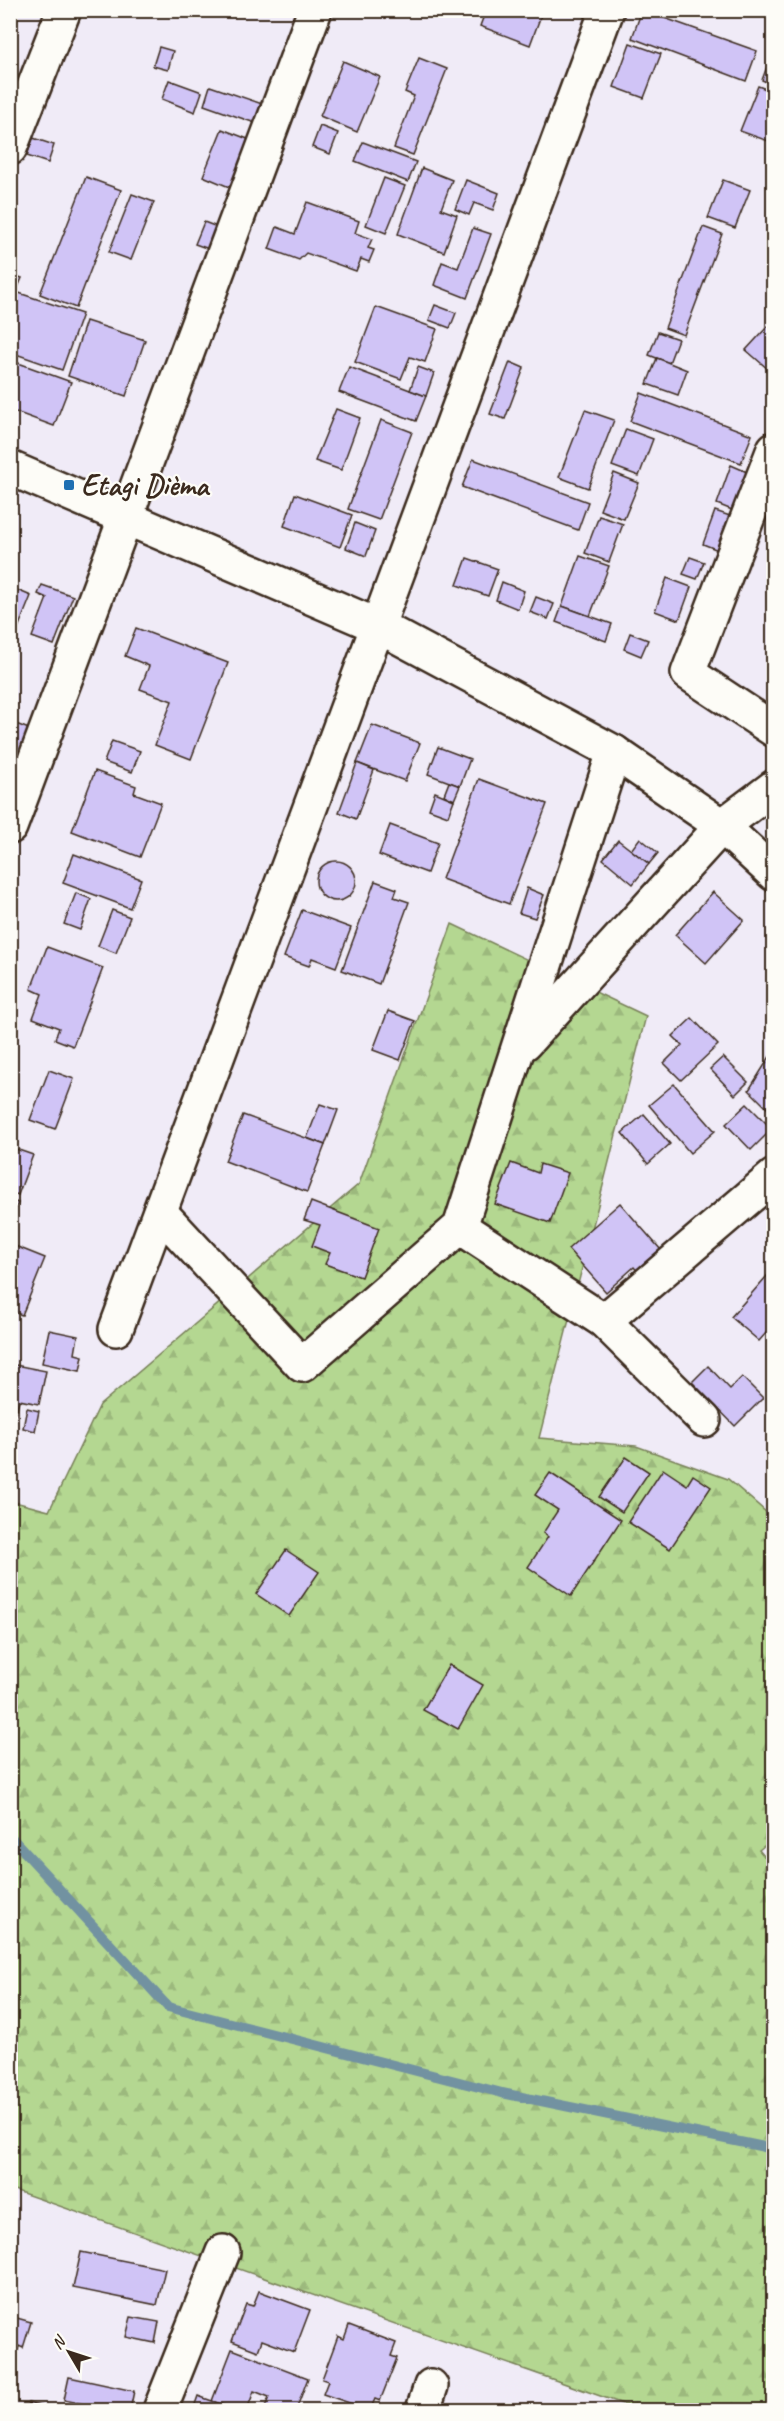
<svg xmlns="http://www.w3.org/2000/svg" width="784" height="2421" font-family="Caveat,sans-serif">
<style>
.forest{fill:url(#forest-firs);stroke:#788058;stroke-width:1.5}
.lines{fill:none;stroke-linecap:round;stroke-linejoin:round}
.stream{stroke:#7292a1;stroke-width:10}
.building{fill:#d0c4f6;stroke:#3b2a1e;stroke-width:1.5}
.minor-casing{stroke:#3b2a1e;stroke-width:38}
.major-casing{stroke:#3b2a1e;stroke-width:38}
.minor{stroke:#fdfcf7;stroke-width:33}
.major{stroke:#fdfcf7;stroke-width:33}
.poi-dot{fill:#1f6fb2;stroke:#fdfcf7;stroke-width:2}
.labels{text-anchor:middle;dominant-baseline:central;stroke-width:4.5;stroke-linejoin:round;paint-order:stroke}
.poi-label{font-size:30px;font-weight:bold;fill:#3b2a1e;stroke:#fdfcf7;text-anchor:start}
</style>
<defs>
<pattern id="forest-firs" width="22" height="20" patternUnits="userSpaceOnUse" patternTransform="scale(1.5)"><rect width="22" height="20" fill="#b4d791"/><path d="M5 1l3.5 6h-7zM16 11l3.5 6h-7z" fill="#9cb97d"/></pattern>
</defs>
<rect width="100%" height="100%" fill="#f0ebf7"/>
<filter id="ink" filterUnits="userSpaceOnUse"><feTurbulence type="fractalNoise" baseFrequency=".0167" numOctaves="2"/><feDisplacementMap in="SourceGraphic" scale="12" xChannelSelector="R" yChannelSelector="G"/><feConvolveMatrix kernelMatrix="1 2 1 2 8 2 1 2 1" color-interpolation-filters="sRGB"/></filter>
<g filter="url(#ink)">
<path class="forest" d="M452,924L646,1016L539,1438L636,1446L728,1479L773,1518L774,1838L759,1850L774,1868L773,2410H640L11,2189V1501L49,1511L100,1405L359,1184Z"/>
<g class="lines">
<path class="stream" d="M10,1836L168,2007L502,2093L774,2149"/>
</g>
<g class="building">
<path d="M486,10H543L530,45L480,26Z"/>
<path d="M642,10L757,51L746,81L632,38Z"/>
<path d="M774,42V56L769,55Z"/>
<path d="M630,43L661,54L644,98L614,87Z"/>
<path d="M159,47L173,51L168,70L153,66Z"/>
<path d="M419,58L447,69L413,155L394,148L414,96L405,92Z"/>
<path d="M343,61L380,77L357,132L320,116Z"/>
<path d="M768,64L774,66V85L762,80Z"/>
<path d="M169,80L202,92L195,112L162,99Z"/>
<path d="M210,86L265,105L258,124L204,105Z"/>
<path d="M758,86L774,92V143L740,131Z"/>
<path d="M320,126L338,133L330,154L312,147Z"/>
<path d="M222,129L253,141L234,189L203,176Z"/>
<path d="M33,138L54,145L48,163L27,156Z"/>
<path d="M363,142L416,162L408,182L355,161Z"/>
<path d="M422,168L452,180L441,209L457,215L444,252L398,234Z"/>
<path d="M86,177L121,190L76,308L40,294Z"/>
<path d="M384,178L405,186L386,233L366,225Z"/>
<path d="M466,180L499,193L493,210L474,203L469,215L455,209Z"/>
<path d="M723,180L750,190L735,228L708,218Z"/>
<path d="M132,194L154,202L131,260L109,252Z"/>
<path d="M307,202L359,221L355,233L372,239L368,248L374,250L369,262L361,259L356,271L306,253L299,260L269,249L277,227L295,234Z"/>
<path d="M204,222L217,227L209,249L195,244Z"/>
<path d="M703,227L722,234L684,335L665,328Z"/>
<path d="M473,228L491,234L467,298L434,285L442,262L458,268Z"/>
<path d="M10,274L22,278L16,292L82,314L62,370L10,352Z"/>
<path d="M435,305L456,313L450,328L429,320Z"/>
<path d="M376,307L437,329L425,362L410,357L401,379L355,362Z"/>
<path d="M86,321L145,340L126,396L68,376Z"/>
<path d="M768,326L774,331V365L769,370L746,350Z"/>
<path d="M658,332L678,339L669,363L649,355Z"/>
<path d="M657,358L687,370L678,395L647,384Z"/>
<path d="M10,360L71,382L54,426L10,410Z"/>
<path d="M510,362L524,368L505,419L490,414Z"/>
<path d="M349,367L426,396L416,421L339,392Z"/>
<path d="M418,367L434,373L426,396L410,390Z"/>
<path d="M641,393L752,435L741,463L630,421Z"/>
<path d="M336,409L360,418L341,470L315,461Z"/>
<path d="M585,410L614,420L588,488L559,477Z"/>
<path d="M381,420L412,432L379,520L348,509Z"/>
<path d="M626,429L653,439L639,476L612,466Z"/>
<path d="M473,459L588,502L578,530L462,487Z"/>
<path d="M731,465L747,472L732,510L717,504Z"/>
<path d="M614,473L639,483L624,519L600,510Z"/>
<path d="M295,494L352,515L340,547L284,526Z"/>
<path d="M715,511L730,516L718,550L703,544Z"/>
<path d="M599,516L623,524L609,562L585,553Z"/>
<path d="M355,523L375,531L366,556L346,548Z"/>
<path d="M580,556L609,566L590,616L562,606Z"/>
<path d="M690,557L704,562L697,579L683,574Z"/>
<path d="M467,558L498,569L488,596L457,585Z"/>
<path d="M667,578L691,587L679,620L655,611Z"/>
<path d="M502,582L524,591L518,609L496,600Z"/>
<path d="M42,585L73,596L54,645L32,637L47,598L38,594Z"/>
<path d="M10,587L31,596L12,643H10Z"/>
<path d="M536,597L554,604L548,619L530,612Z"/>
<path d="M562,606L612,624L606,641L556,622Z"/>
<path d="M136,628L228,663L191,759L155,745L172,701L140,689L149,666L125,656Z"/>
<path d="M630,633L648,640L641,656L624,649Z"/>
<path d="M16,724L34,731L22,761L10,757V738Z"/>
<path d="M372,725L420,743L405,781L357,763Z"/>
<path d="M112,741L140,751L132,772L104,762Z"/>
<path d="M438,747L470,759L460,786L428,774Z"/>
<path d="M357,763L374,770L356,819L339,812Z"/>
<path d="M95,771L136,786L134,793L161,803L140,857L72,831Z"/>
<path d="M479,779L547,804L509,904L442,879Z"/>
<path d="M449,782L460,786L454,800L444,795Z"/>
<path d="M435,792L454,800L448,816L429,809Z"/>
<path d="M390,825L438,843L427,873L379,855Z"/>
<path d="M640,838L658,853L649,864L631,850Z"/>
<path d="M618,840L649,864L633,884L603,859Z"/>
<path d="M74,854L141,879L130,908L63,883Z"/>
<circle cx="336" cy="881" r="20"/>
<path d="M375,881L397,889L394,897L409,902L379,984L342,970Z"/>
<path d="M527,888L544,895L535,918L519,913Z"/>
<path d="M713,892L744,920L706,963L675,935Z"/>
<path d="M76,893L91,899L80,930L64,924Z"/>
<path d="M112,910L130,917L116,953L98,946Z"/>
<path d="M302,910L351,928L336,967L312,958L309,966L284,957Z"/>
<path d="M47,947L103,968L73,1046L55,1039L59,1028L33,1018L42,994L31,989Z"/>
<path d="M388,1011L415,1021L400,1060L373,1050Z"/>
<path d="M692,1018L718,1045L681,1080L664,1063L682,1045L673,1036Z"/>
<path d="M774,1050V1115L749,1090Z"/>
<path d="M723,1057L748,1082L735,1095L710,1069Z"/>
<path d="M49,1070L74,1079L55,1129L30,1120Z"/>
<path d="M674,1084L715,1131L690,1153L649,1105Z"/>
<path d="M320,1104L338,1110L325,1145L307,1138Z"/>
<path d="M747,1104L772,1129L751,1150L726,1124Z"/>
<path d="M644,1114L670,1144L648,1164L622,1133Z"/>
<path d="M243,1115L325,1145L307,1192L225,1161Z"/>
<path d="M10,1147L33,1155L18,1195L10,1192Z"/>
<path d="M511,1163L538,1173L540,1164L568,1173L550,1223L495,1204Z"/>
<path d="M10,1200L18,1203L10,1222Z"/>
<path d="M311,1202L379,1228L361,1277L325,1264L330,1253L312,1246L320,1225L304,1220Z"/>
<path d="M620,1203L668,1258L644,1279L634,1267L606,1292L568,1249Z"/>
<path d="M15,1246L45,1258L22,1315L10,1311V1258Z"/>
<path d="M774,1268V1324L759,1341L731,1317Z"/>
<path d="M49,1330L78,1336L75,1354L83,1356L80,1371L42,1363Z"/>
<path d="M10,1364L46,1371L39,1404L19,1400L13,1427H10Z"/>
<path d="M708,1366L730,1389L742,1377L763,1398L735,1426L692,1382Z"/>
<path d="M27,1408L39,1411L35,1431L23,1428Z"/>
<path d="M626,1457L649,1472L622,1512L599,1497Z"/>
<path d="M663,1469L687,1485L693,1475L711,1487L670,1549L628,1522Z"/>
<path d="M550,1473L621,1520L571,1596L528,1567L548,1537L543,1533L558,1510L535,1495Z"/>
<path d="M286,1550L319,1572L289,1616L256,1594Z"/>
<path d="M449,1665L483,1685L458,1729L423,1710Z"/>
<path d="M81,2252L165,2269L157,2305L73,2288Z"/>
<path d="M259,2291L310,2310L294,2352L262,2340L258,2351L232,2341L246,2304L253,2306Z"/>
<path d="M10,2316L31,2322L23,2348L19,2346L11,2374Z"/>
<path d="M131,2317L159,2322L155,2343L126,2337Z"/>
<path d="M349,2325L396,2343L391,2356L397,2358L380,2401L375,2399L370,2410L323,2394L328,2381L322,2379L338,2336L344,2339Z"/>
<path d="M232,2349L308,2378L296,2410H264L269,2397L254,2391L247,2410H237L212,2401Z"/>
<path d="M69,2377L134,2391L130,2410H114L64,2400Z"/>
<path d="M198,2396L212,2401L237,2410H193Z"/>
<path d="M28,2403L56,2410H26Z"/>
</g>
<g class="lines">
<defs>
<g id="minor">
<path d="M10,148L64,10"/>
<path d="M774,449L688,673L774,730"/>
<path d="M10,827L315,10"/>
<path d="M525,1043L722,826L774,787"/>
<path d="M160,1212L302,1365L460,1227L614,752"/>
<path d="M460,1227L604,1321L704,1420"/>
<path d="M604,1321L774,1176"/>
<path d="M116,1329L607,10"/>
<path d="M160,2410L223,2252"/>
<path d="M423,2410L431,2386"/>
</g>
<path id="major" d="M10,468L378,626L614,752L722,826L774,874"/>
</defs>
<use href="#minor" class="minor-casing"/>
<use href="#major" class="major-casing"/>
<use href="#minor" class="minor"/>
<use href="#major" class="major"/>
</g>
</g>
<rect class="poi-dot" x="63" y="479" width="12" height="12" rx="3"/>
<g class="labels">
<g class="poi-label">
<text x="81" y="485">Etagi Dièma</text>
</g>
</g>
<rect width="784" height="2421" fill="none" stroke="#fdfcf7" stroke-width="36"/>
<rect x="18" y="18" width="748" height="2385" fill="none" stroke="#3b2a1e" stroke-width="2" filter="url(#ink)"/>
<g transform="translate(69 2352) rotate(309)" stroke="#fdfcf7" stroke-width="4.5" paint-order="stroke">
<path d="M0-4.5L10 22L0 15L-10 22Z" fill="#3b2a1e"/>
<text y="-9" font-size="16" font-weight="bold" text-anchor="middle" fill="#3b2a1e">N</text>
</g>
</svg>
